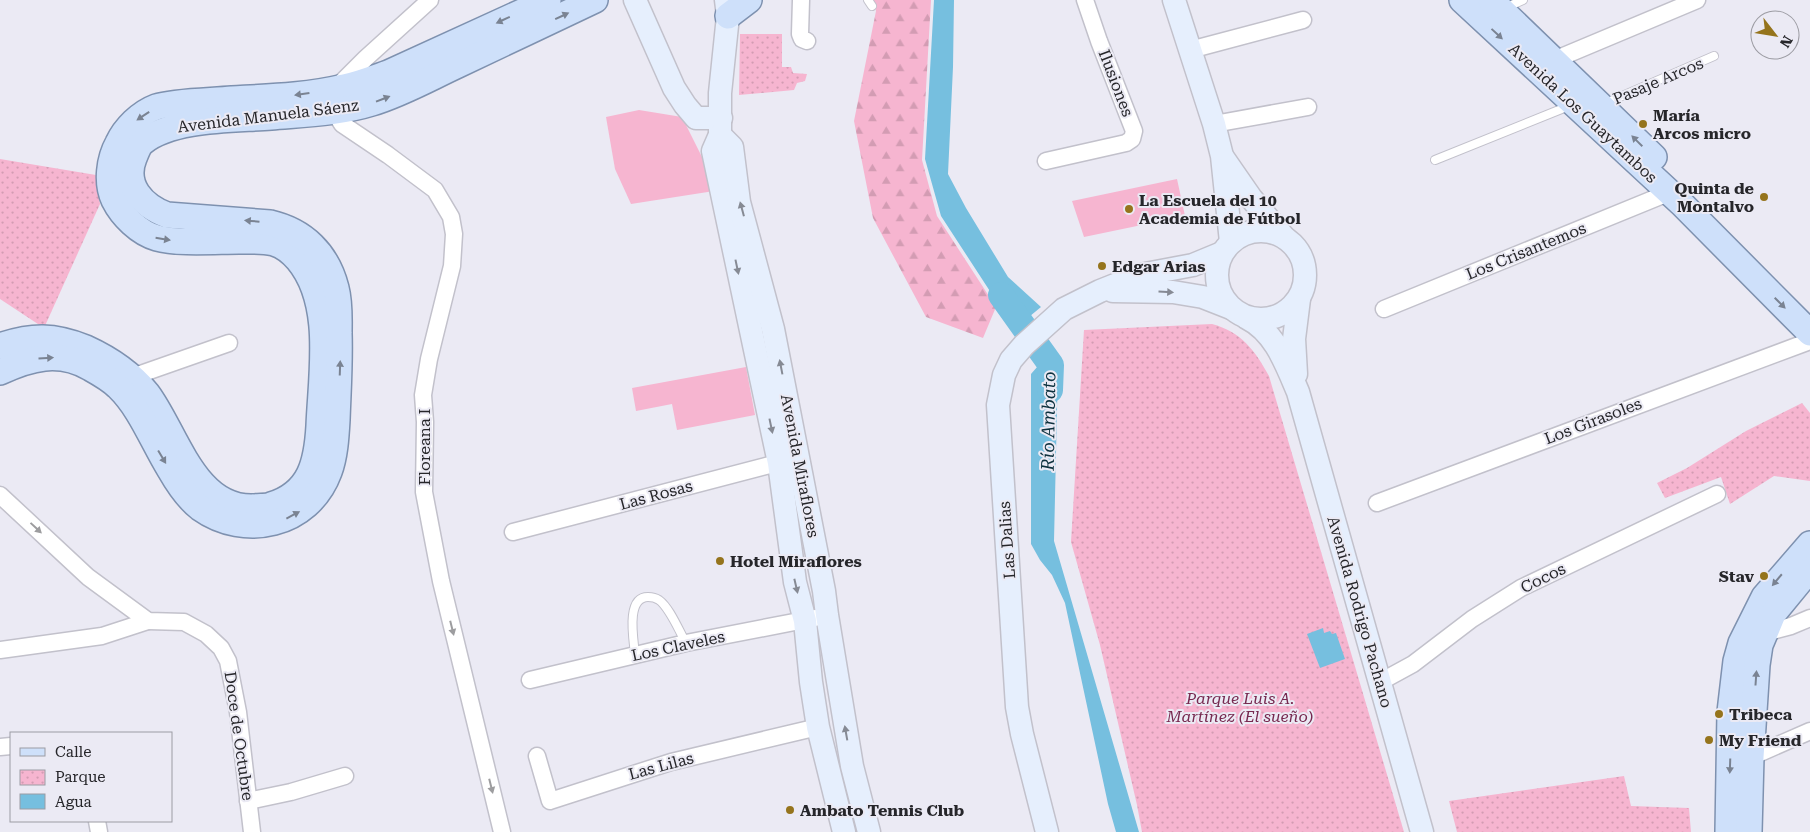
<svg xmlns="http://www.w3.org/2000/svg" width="1810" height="832" font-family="'Roboto Serif',serif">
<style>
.green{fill:#f6b5d0}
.forest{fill:url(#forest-firs)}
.park{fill:url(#park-dots)}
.water{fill:#76bfdf}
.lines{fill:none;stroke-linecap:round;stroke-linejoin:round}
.river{stroke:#76bfdf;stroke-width:26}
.lane-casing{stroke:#c2c1cb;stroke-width:10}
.street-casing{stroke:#c2c1cb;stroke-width:19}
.secondary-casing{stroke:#c2c1cb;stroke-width:25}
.primary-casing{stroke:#7e91af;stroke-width:28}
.lane{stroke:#fff;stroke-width:8}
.street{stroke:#fff;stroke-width:16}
.secondary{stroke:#e6effd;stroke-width:22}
.primary{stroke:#cee0fa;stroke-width:25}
.oneway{fill:#7a8392}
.oneway2{fill:#868a94}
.oneway3{fill:#9d9d9f}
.poi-dot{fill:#95741c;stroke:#ebeaf4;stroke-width:2}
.labels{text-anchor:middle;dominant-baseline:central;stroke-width:4;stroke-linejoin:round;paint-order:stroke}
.street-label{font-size:16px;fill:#26262a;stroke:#ebeaf4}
.poi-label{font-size:16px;font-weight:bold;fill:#26262a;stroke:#ebeaf4;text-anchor:start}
.park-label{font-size:16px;font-style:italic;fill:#772950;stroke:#ebeaf4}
.water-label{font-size:18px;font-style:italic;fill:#0d313e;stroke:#ebeaf4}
</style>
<defs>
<pattern id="forest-firs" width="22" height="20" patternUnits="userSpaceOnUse" patternTransform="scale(1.25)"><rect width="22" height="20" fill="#f6b5d0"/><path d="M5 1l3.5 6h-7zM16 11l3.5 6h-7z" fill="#d39cb3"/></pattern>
<pattern id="park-dots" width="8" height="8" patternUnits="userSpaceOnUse" patternTransform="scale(1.25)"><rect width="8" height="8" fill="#f6b5d0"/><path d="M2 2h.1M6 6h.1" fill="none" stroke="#d39cb3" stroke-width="1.8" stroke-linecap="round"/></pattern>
</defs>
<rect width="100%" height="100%" fill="#ebeaf4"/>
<g class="green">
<path d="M639,110L682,117L711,175L714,191L631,204L615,169L606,117Z"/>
<path d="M1177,179L1185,216L1084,237L1072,201Z"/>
<path d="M746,367L755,415L677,430L672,404L636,411L632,388Z"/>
</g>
<path class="forest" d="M873,0H931L922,160L937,216L996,307L983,338L926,317L873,218L854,121L876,11Z"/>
<g class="park">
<path d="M740,34H782V67H791L793,73L807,74L805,81L797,83L794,90L739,95Z"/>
<path d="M0,159L96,175L100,204L44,328L0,299Z"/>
<path d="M1212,324C1241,332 1255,350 1269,376L1404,832H1142L1137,805L1100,645L1071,542L1084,330Z"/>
<path d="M1802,403L1810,413V481L1774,476L1730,504L1721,477L1665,498L1657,483L1687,468L1746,431Z"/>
<path d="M1624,776L1631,806L1689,808L1691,832H1457L1449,801Z"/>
</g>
<g class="water">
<path d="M934,0H954L953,67L948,174L966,208L1008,277L1041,307L1018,326L997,302L941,216L925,159Z"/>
<path d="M1051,351L1058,366L1054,541L1139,832H1116L1108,804L1065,603L1052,575L1040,560L1031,544V374Z"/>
<path d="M1323,628L1324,633L1330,631L1332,634L1336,633L1345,659L1320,668L1307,634Z"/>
</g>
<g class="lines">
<path class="river" d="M1001,295L1051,365L1050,390"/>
<defs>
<g id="lane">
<path d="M868,0L872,6"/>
<path d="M1505,8L1523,0"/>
<path d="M1606,103L1714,56"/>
<path d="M1435,160L1569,106"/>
<path d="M635,655C634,641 625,597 648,597C652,597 656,598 659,600C670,608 679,631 686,643"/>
</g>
<g id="street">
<path d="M430,0L366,58L335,89L334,111L342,124L388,155L435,190L451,217L454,234L452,266L429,359L423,395L425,422L424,492L441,581L502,832"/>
<path d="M801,0L800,34L802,39L807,41"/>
<path d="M1190,50L1303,20"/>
<path d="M1554,60L1697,0"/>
<path d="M1214,124L1308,107"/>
<path d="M1046,161L1126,143L1132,139L1134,131L1099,41L1085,0"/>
<path d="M1384,309L1668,193"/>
<path d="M132,377L229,343"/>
<path d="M0,495L88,577L148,621L184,622L206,634L221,648L228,661L238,712L252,832"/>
<path d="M1377,503L1810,341"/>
<path d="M513,532L789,460"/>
<path d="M1761,630L1765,633L1791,626L1810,618"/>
<path d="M0,650L102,636L148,621"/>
<path d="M530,680L686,643L815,618"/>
<path d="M1380,682L1413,664L1472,619L1521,588L1717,494"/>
<path d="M0,747L11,746"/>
<path d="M537,756L550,801L671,762L818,727"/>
<path d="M1751,757L1810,731"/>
<path d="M248,801L291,792L345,776"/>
<path d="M97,821L99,832"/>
</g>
<g id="secondary">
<path d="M635,0L674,88L685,105L696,118H721"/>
<path d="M726,0L728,16L720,93V135L713,151L779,463L795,582L805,621L811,682L818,727L844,832"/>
<path d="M1174,0L1214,124L1222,156L1231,242"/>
<path d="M720,135L732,147L739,202L773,329L824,591L827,615L852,766L869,832"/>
<path d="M1224,159L1251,198L1283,236"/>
<circle cx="1261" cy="275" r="44"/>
<path d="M1113,291L1173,292L1203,297L1231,308"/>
<path d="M1247,318C1275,332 1286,364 1298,392L1422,832"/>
<path d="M1296,374L1294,339L1299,299"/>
<path d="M1047,832L1022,734L1017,707L998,405L1004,375L1011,360L1024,345L1064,309L1100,291L1140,275L1193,265L1222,253"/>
</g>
<g id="primary">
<path d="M1462,0L1681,203L1810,333"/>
<path d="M1491,0L1654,157"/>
<path d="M728,16L749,0"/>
<path d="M0,346C32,335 54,335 86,348C110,359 130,372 147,393C176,431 194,510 254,507C259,506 266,507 271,505C311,493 317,461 319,426C321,374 334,303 298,260C292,253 284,246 274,243C263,240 250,241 239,241C217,241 177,244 157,238C139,233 122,216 114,200C106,183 109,159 118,143C125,128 140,113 156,107C175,101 211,101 232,99C269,97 307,96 344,87C359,84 374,78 388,73L548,0"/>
<path d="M0,372C30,358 59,350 90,368C99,373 110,379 118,387C141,409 153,443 170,470C178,484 187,498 200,508C245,540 309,526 329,472C335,456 336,437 337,420C338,391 340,362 339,333C339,319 340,303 336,288C327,253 304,231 270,223L167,215C143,206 123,185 134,158C136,153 139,145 143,142C173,118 234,120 271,117C305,114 340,113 372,103C402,94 430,78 458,65C504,43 549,22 595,0"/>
<path d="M1728,832L1730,712L1736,661L1741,643L1764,597L1810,544"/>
<path d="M1749,832L1751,757L1757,665L1760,645L1773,614L1810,569"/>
</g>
</defs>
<use href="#lane" class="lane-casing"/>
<use href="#street" class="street-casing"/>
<use href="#secondary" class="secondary-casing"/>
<use href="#primary" class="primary-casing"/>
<use href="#lane" class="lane"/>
<use href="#street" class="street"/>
<use href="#secondary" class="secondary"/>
<use href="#primary" class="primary"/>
</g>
<defs><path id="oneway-solid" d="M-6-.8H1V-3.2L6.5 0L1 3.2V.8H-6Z" transform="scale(1.25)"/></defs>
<g class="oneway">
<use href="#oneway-solid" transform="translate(562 16) rotate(-25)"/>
<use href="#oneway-solid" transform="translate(503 20) rotate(155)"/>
<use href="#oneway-solid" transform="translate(1497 34) rotate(43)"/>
<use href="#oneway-solid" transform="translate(302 94) rotate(172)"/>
<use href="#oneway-solid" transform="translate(383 99) rotate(-21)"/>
<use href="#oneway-solid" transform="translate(143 116) rotate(146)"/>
<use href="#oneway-solid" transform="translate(1637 141) rotate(-135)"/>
<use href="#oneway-solid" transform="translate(252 221) rotate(-175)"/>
<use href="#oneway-solid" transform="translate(163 239) rotate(9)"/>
<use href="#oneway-solid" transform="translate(1780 303) rotate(45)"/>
<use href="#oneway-solid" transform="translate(46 358) rotate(-3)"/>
<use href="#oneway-solid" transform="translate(340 368) rotate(-88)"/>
<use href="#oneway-solid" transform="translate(162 457) rotate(59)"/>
<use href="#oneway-solid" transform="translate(293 515) rotate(-28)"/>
<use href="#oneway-solid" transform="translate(1777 580) rotate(130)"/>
<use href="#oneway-solid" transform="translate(1756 678) rotate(-86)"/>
<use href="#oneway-solid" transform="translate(1730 766) rotate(92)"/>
</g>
<g class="oneway2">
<use href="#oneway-solid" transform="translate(742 209) rotate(-105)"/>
<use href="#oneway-solid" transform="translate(737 267) rotate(78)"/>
<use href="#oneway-solid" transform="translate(1166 292) rotate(3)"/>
<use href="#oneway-solid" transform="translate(781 367) rotate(-101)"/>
<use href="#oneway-solid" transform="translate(771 426) rotate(78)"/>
<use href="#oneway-solid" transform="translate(796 586) rotate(77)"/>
<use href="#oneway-solid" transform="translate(846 733) rotate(-100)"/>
</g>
<g class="oneway3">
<use href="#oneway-solid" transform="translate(36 528) rotate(43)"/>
<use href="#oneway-solid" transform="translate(452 628) rotate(76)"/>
<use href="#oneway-solid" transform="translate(491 786) rotate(76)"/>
</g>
<g class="poi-dot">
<circle cx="1643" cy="124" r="5"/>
<circle cx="1764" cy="197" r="5"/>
<circle cx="1129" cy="209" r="5"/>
<circle cx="1102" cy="266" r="5"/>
<circle cx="720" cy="561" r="5"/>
<circle cx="1764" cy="576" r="5"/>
<circle cx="1719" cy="714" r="5"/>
<circle cx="1709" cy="740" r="5"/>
<circle cx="790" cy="810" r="5"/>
</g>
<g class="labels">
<g class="street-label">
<text transform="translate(1658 81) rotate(-23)">Pasaje Arcos</text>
<text transform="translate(1116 83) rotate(69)">Ilusiones</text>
<text transform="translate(1583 113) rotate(43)">Avenida Los Guaytambos</text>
<text transform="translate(268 116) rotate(-7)">Avenida Manuela Sáenz</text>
<text transform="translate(1526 251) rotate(-22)">Los Crisantemos</text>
<text transform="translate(1593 421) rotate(-21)">Los Girasoles</text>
<text transform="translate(424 447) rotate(-90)">Floreana I</text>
<text transform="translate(800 466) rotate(79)">Avenida Miraflores</text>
<text transform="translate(656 495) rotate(-15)">Las Rosas</text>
<text transform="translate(1007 540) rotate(-94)">Las Dalias</text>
<text transform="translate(1543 578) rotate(-26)">Cocos</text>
<text transform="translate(1360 612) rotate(74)">Avenida Rodrigo Pachano</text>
<text transform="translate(678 646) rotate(-12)">Los Claveles</text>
<text transform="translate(239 736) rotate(82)">Doce de Octubre</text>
<text transform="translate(661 766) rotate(-15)">Las Lilas</text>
</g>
<g class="poi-label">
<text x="1653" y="115">María<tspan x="1653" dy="18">Arcos micro</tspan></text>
<text x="1754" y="188" text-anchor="end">Quinta de<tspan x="1754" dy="18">Montalvo</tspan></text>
<text x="1139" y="200">La Escuela del 10<tspan x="1139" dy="18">Academia de Fútbol</tspan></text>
<text x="1112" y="266">Edgar Arias</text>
<text x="730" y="561">Hotel Miraflores</text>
<text x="1754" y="576" text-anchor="end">Stav</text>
<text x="1729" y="714">Tribeca</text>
<text x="1719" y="740">My Friend</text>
<text x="800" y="810">Ambato Tennis Club</text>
</g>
<g class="park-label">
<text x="1240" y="698">Parque Luis A.<tspan x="1240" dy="18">Martínez (El sueño)</tspan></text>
</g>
<g class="water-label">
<text transform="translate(1048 421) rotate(-89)">Río Ambato</text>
</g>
</g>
<rect x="10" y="732" width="162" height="90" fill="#ebeaf4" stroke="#9c9ca3"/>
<rect x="20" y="748" width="25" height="8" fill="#cee0fa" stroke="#9c9ca3"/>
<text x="55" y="757" font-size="15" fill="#26262a">Calle</text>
<rect x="20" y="770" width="25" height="15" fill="url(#park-dots)" stroke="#9c9ca3"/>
<text x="55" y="782" font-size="15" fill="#26262a">Parque</text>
<rect x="20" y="794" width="25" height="15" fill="#76bfdf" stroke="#9c9ca3"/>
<text x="55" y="807" font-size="15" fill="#26262a">Agua</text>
<g transform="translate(1775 35) rotate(121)"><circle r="24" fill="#ebeaf4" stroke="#9c9ca3"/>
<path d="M0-4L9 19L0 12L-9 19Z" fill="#95741c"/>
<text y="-8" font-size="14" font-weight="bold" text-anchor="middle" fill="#26262a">N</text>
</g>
</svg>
